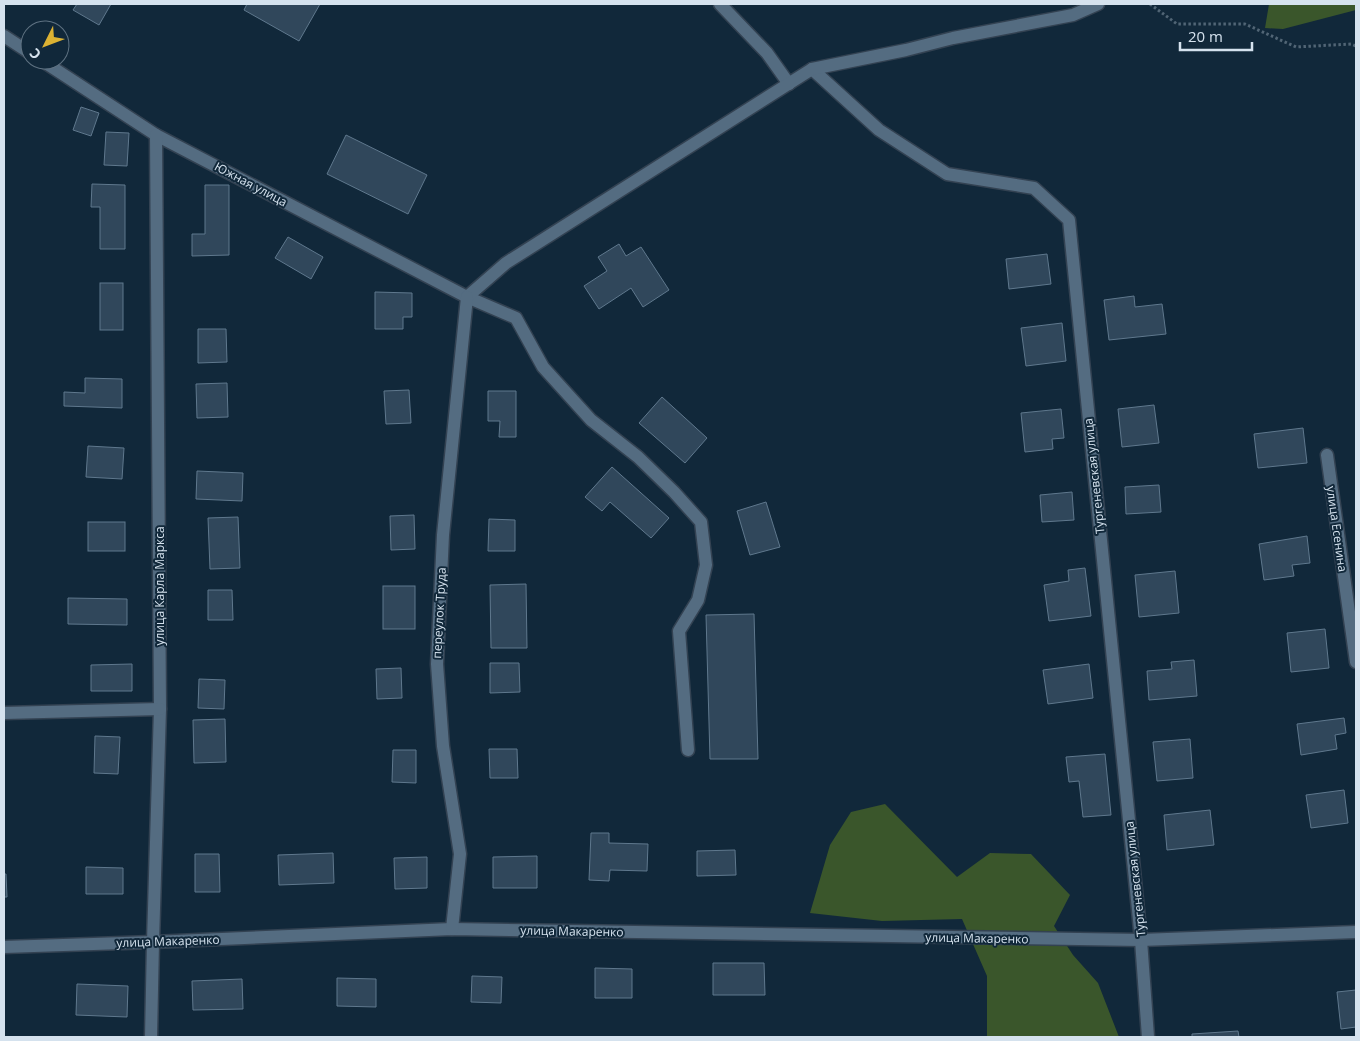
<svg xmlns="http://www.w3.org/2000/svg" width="1360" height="1041" font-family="'Open Sans',sans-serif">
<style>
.forest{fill:#3a562b}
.building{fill:#30475b;stroke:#5f788d}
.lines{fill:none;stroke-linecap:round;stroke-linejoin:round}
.minor-casing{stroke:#334252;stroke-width:15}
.tertiary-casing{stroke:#334252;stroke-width:15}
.path{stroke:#516575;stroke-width:3;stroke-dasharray:2.5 2.5;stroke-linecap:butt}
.minor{stroke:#546c81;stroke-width:12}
.tertiary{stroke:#546c81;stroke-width:12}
.labels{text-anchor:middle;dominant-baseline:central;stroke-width:4;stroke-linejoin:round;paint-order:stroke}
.street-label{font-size:12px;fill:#d5e2ee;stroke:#11283a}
</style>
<rect width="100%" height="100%" fill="#11283a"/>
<g class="forest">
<path d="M1268,4H1356V10L1283,29L1265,28L1269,4Z"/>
<path d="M885,804L957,877L990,853L1031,854L1070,895L1054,926L1073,955L1098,983L1119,1037H987V976L962,919L882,921L810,913L830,845L851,812Z"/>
</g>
<g class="building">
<path d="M77,4H111L99,25L73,10Z"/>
<path d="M247,4H320L299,41L244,10Z"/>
<path d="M81,107L99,113L91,136L73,130Z"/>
<path d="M106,132L129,133L127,166L104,165Z"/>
<path d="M346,135L427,175L408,214L327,174Z"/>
<path d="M92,184L125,185V249H100V207H91Z"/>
<path d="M205,185H229V255L192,256V234H205Z"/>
<path d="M288,237L323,257L311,279L275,258Z"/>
<path d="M619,244L626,256L641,247L669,290L643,307L631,288L599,309L584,286L607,271L598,257Z"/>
<path d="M1047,254L1051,284L1009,289L1006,259Z"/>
<rect x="100" y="283" width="23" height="47"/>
<path d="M375,292L412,293V317H403V329H375Z"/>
<path d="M1134,296L1135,307L1162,304L1166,334L1109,340L1104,300Z"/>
<path d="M1062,323L1066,361L1026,366L1021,328Z"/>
<path d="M198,329H226L227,362L198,363Z"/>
<path d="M85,378L122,379V408L64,406V392L85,393Z"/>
<path d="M227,383L228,417L197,418L196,384Z"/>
<path d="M409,390L411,423L386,424L384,391Z"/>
<path d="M488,391H516V437H499L500,421H488Z"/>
<path d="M662,397L707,438L685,463L639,423Z"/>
<path d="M1154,405L1159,443L1122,447L1118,409Z"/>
<path d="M1061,409L1064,438L1052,439L1053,449L1025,452L1021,413Z"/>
<path d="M1303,428L1307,463L1258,468L1254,434Z"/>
<path d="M88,446L124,448L122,479L86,477Z"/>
<path d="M612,467L669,518L651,538L610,502L602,511L585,497Z"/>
<path d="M197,471L243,473L242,501L196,499Z"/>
<path d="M1159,485L1161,512L1126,514L1125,487Z"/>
<path d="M1072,492L1074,520L1042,522L1040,495Z"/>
<path d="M766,502L780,547L750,555L737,511Z"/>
<path d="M414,515L415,549L391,550L390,516Z"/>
<path d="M238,517L240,568L210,569L208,518Z"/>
<path d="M489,519L515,520V551H488Z"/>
<rect x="88" y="522" width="37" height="29"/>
<path d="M1307,536L1310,563L1292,565L1294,576L1264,580L1259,544Z"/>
<path d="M1085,568L1091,616L1049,621L1044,585L1069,581L1068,570Z"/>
<path d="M1175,571L1179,613L1139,617L1135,575Z"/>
<path d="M526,584L527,648H491L490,585Z"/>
<rect x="383" y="586" width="32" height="43"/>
<path d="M208,590H232L233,620H208Z"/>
<path d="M68,598L127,599V625L68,624Z"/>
<path d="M754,614L758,759H710L706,615Z"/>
<path d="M1325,629L1329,668L1291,672L1287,633Z"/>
<path d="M1194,660L1197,696L1149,700L1147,671L1172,669L1171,662Z"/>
<path d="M490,663H519L520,692L490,693Z"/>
<path d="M132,664V691H91V665Z"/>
<path d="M1089,664L1093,698L1048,704L1043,670Z"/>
<path d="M401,668L402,698L377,699L376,669Z"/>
<path d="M199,679L225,680L224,709L198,708Z"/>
<path d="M1344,718L1346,733L1335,735L1337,749L1301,755L1297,724Z"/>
<path d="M225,719L226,762L194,763L193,720Z"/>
<path d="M95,736L120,737L118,774L94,773Z"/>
<path d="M1190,739L1193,778L1157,781L1153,742Z"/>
<path d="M489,749H517L518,778H490Z"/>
<path d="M393,750H416V783L392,782Z"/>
<path d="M1105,754L1111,815L1083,817L1079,781L1069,782L1066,757Z"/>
<path d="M1344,790L1348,823L1311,828L1306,795Z"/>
<path d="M1210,810L1214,845L1167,850L1164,815Z"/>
<path d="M591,833H609V843L648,844L647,871L610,870L609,881L589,880Z"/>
<path d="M735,850L736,875L697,876V851Z"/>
<path d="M333,853L334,883L279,885L278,855Z"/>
<path d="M195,854H219L220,892H195Z"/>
<path d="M537,856V888H493V857Z"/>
<path d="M427,857V888L395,889L394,858Z"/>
<path d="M86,867L123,868V894H86Z"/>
<path d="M4,874H6L7,897H4Z"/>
<path d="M713,963H764L765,995H713Z"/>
<path d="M595,968L632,969V998H595Z"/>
<path d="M472,976L502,977L501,1003L471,1002Z"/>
<path d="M337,978L376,979V1007L337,1006Z"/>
<path d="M242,979L243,1009L193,1010L192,981Z"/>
<path d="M77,984L128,986L127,1017L76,1015Z"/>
<path d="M1356,990V1027L1341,1029L1337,992Z"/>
<path d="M1238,1031L1239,1037H1192V1034Z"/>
</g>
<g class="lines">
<defs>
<g id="minor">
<path d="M720,4L767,53L789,84"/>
<path d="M4,36L30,53"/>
<path d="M41,60L156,135L467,297L516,318L543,367L591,420L638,457L674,492L701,522L706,565L698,600L679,631L688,750"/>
<path d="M812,69L879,130L947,174L1034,188L1069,220L1141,940L1148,1037"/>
<path d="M156,135L160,709L153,942L452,929L1141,940L1356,932"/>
<path d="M467,297L506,263L812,69L906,50L953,38L1073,15L1098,4"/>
<path d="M1327,455L1356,662"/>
<path d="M4,713L160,709"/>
<path d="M452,929L460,854L443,746L437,664L443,535L467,297"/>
</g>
<path id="tertiary" d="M4,947L153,942L151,1037"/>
</defs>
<use href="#minor" class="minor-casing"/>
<use href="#tertiary" class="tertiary-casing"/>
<path class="path" d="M1150,4L1177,24H1245L1296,47L1351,44L1356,46"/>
<use href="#minor" class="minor"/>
<use href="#tertiary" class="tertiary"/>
</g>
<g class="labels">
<g class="street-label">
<text transform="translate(251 184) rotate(28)">Южная улица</text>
<text transform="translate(1094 476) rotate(-96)">Тургеневская улица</text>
<text transform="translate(1337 529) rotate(82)">улица Есенина</text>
<text transform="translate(159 586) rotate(-90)">улица Карла Маркса</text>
<text transform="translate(439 613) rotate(-87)">переулок Труда</text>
<text transform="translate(1135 879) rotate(-96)">Тургеневская улица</text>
<text transform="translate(572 931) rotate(1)">улица Макаренко</text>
<text transform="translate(977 938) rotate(1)">улица Макаренко</text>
<text transform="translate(168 941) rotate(-2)">улица Макаренко</text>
</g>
</g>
<rect width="1360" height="1041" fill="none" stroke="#d5e2ee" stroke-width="10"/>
<g transform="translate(45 45) rotate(228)"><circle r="24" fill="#11283a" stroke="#5f7282"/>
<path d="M0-4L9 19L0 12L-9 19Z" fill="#dcb233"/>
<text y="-8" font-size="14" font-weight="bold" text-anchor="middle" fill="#d5e2ee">С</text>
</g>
<path d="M1180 42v8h72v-8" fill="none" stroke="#d5e2ee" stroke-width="2.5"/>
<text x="1188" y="42" font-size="15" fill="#d5e2ee" stroke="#11283a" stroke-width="4" paint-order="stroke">20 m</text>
</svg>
